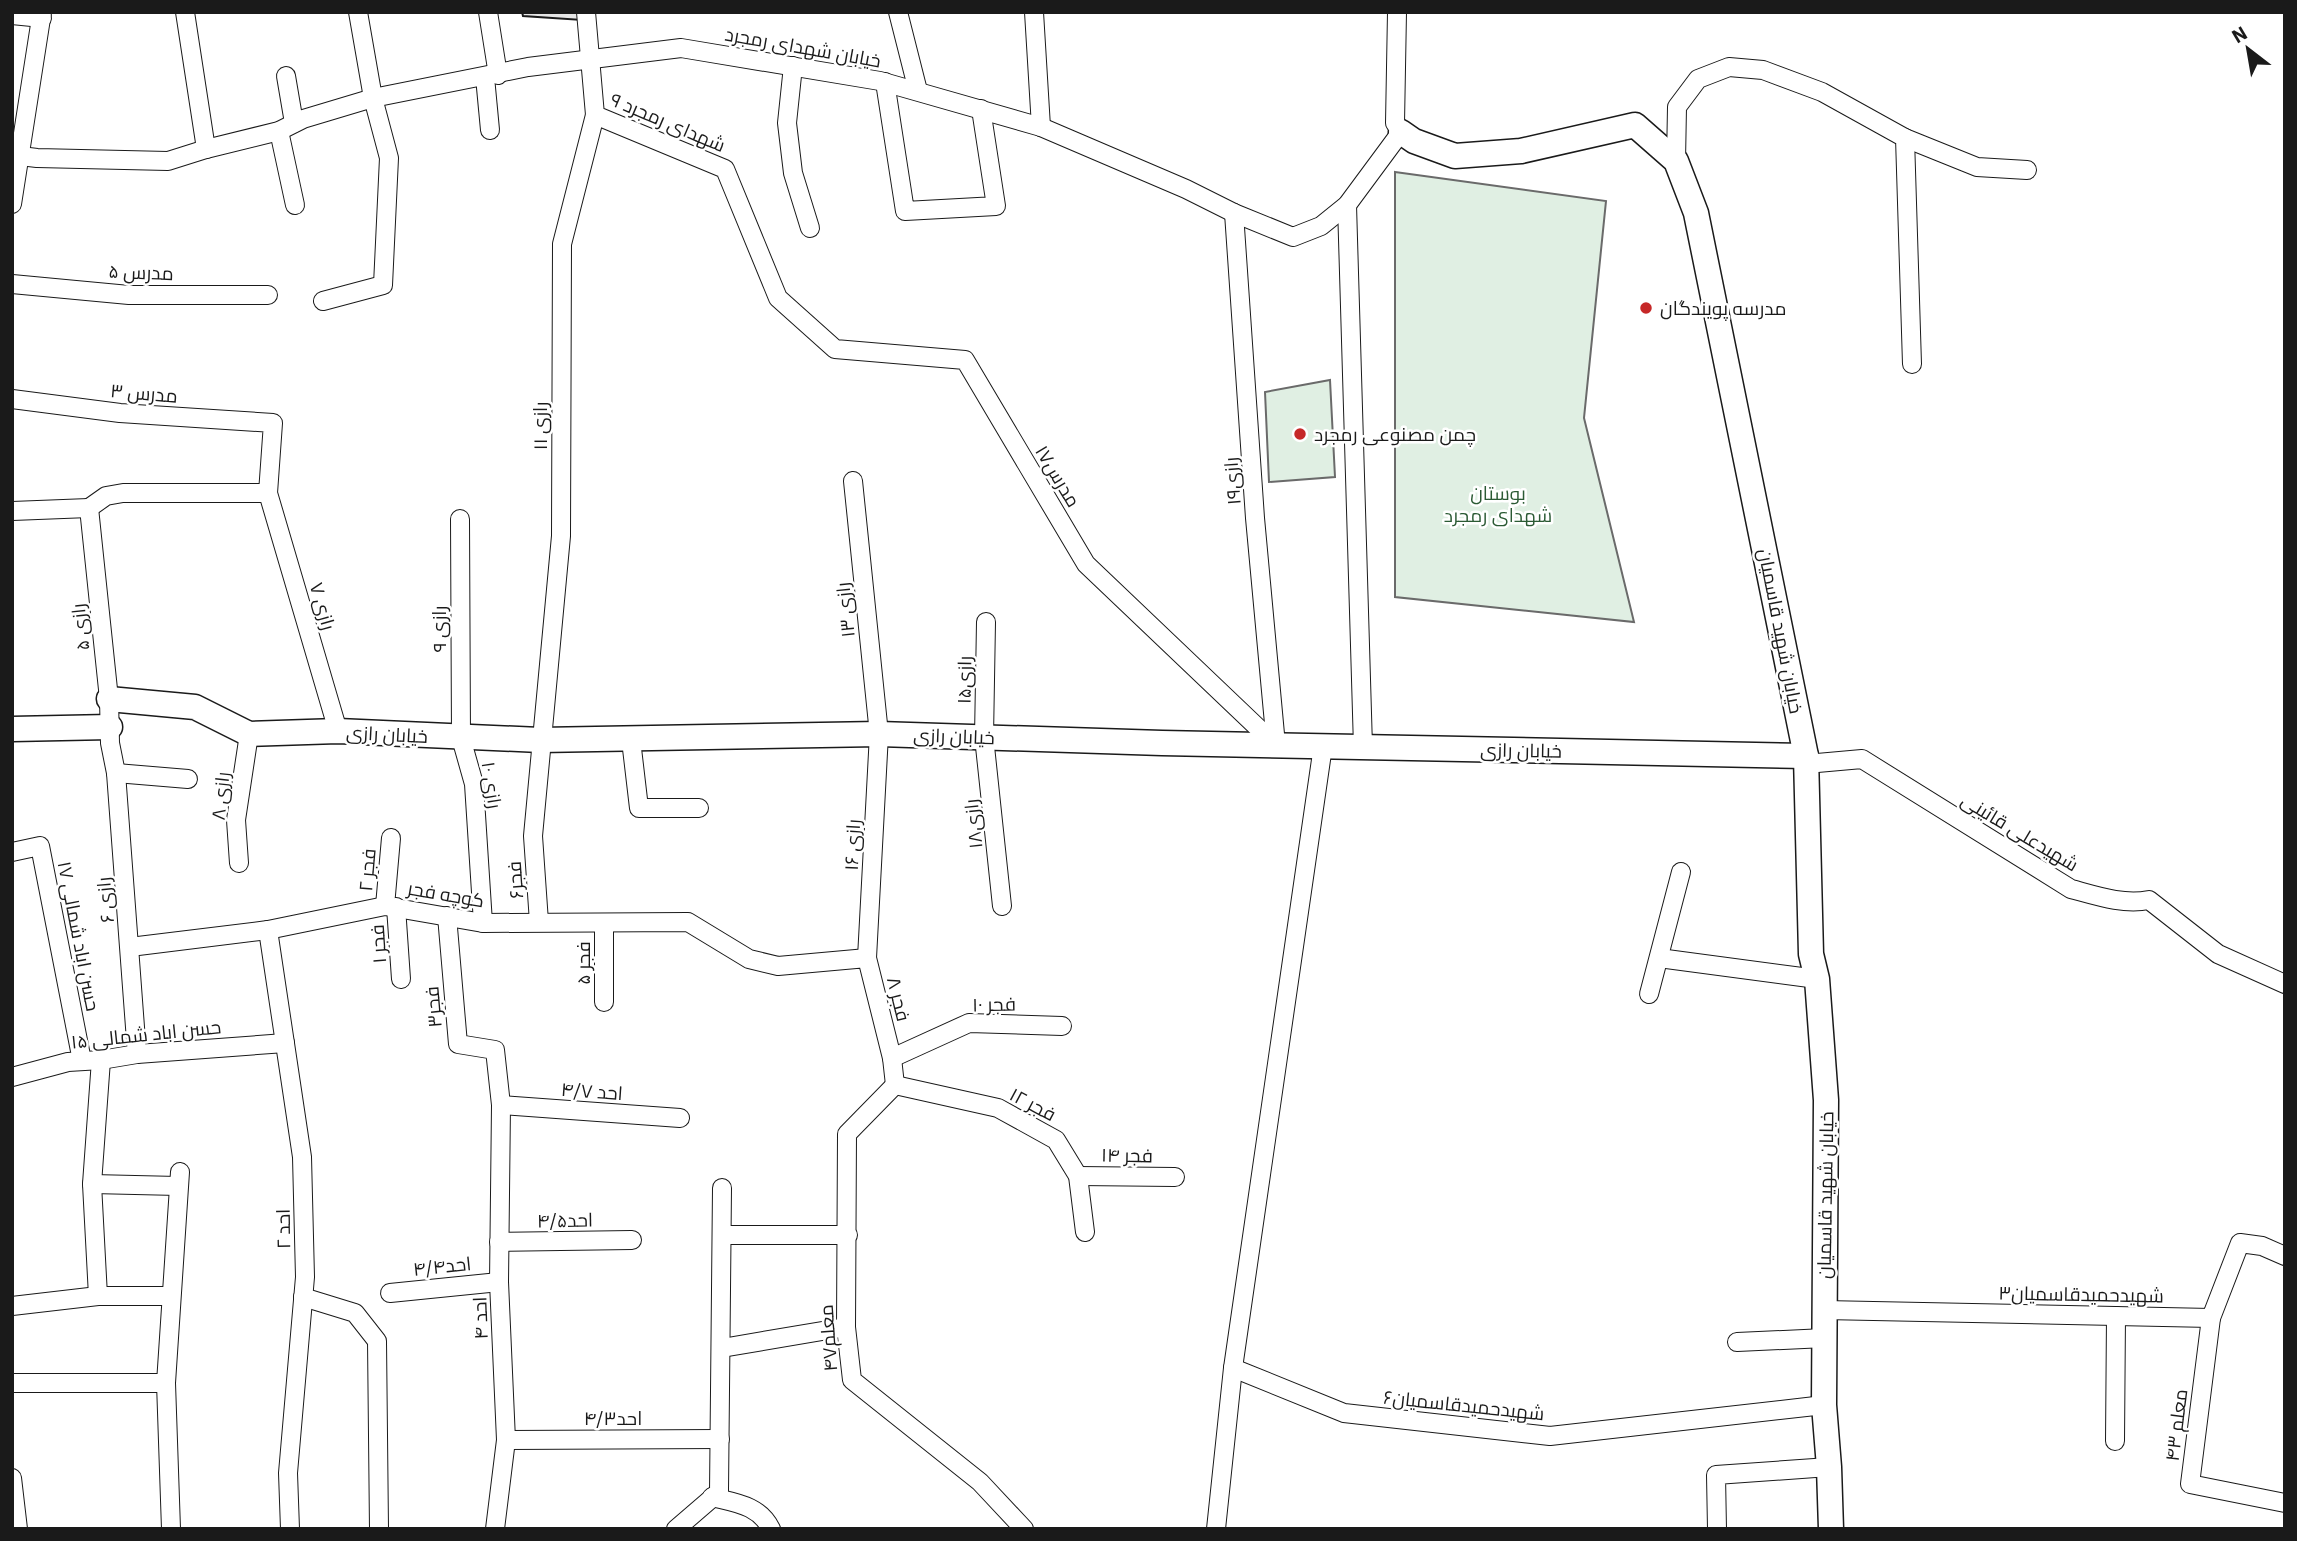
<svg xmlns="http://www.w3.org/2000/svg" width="2297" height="1541" font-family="'IBM Plex Sans',Cairo,sans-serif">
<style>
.green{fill:#e0efe3;stroke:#6a6a6a;stroke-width:2}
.building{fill:#e6e6e6;stroke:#1a1a1a;stroke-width:2}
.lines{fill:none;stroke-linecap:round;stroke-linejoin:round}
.street-casing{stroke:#1a1a1a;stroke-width:20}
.secondary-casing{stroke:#1a1a1a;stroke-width:27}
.street{stroke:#fff;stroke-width:18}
.secondary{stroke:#fff;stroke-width:24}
.poi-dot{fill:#c62828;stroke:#fff;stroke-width:2.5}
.labels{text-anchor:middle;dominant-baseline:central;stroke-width:5;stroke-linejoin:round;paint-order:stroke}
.street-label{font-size:19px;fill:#1a1a1a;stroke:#fff}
.poi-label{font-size:19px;fill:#1a1a1a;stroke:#fff;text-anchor:start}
.park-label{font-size:19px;fill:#2b5a34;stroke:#fff}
</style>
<rect width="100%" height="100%" fill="#fff"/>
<g class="green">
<path d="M1395,172L1606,201L1584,418L1634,622L1395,597Z"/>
<path d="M1330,380L1335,477L1269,482L1265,392Z"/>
</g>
<path class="building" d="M522,12H582V20L523,16Z"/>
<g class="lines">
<defs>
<g id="street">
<path d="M185,12L206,149"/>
<path d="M488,12L498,75"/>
<path d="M586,12L595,115L725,169L778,298L835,349L965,360L1086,564L1276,745"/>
<path d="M898,12L918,91"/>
<path d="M1034,12L1041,127"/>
<path d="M12,15L42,18"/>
<path d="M793,66L787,123L793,173L810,228"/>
<path d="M286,76L294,123"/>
<path d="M485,77L490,130"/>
<path d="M885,82L905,211L996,206L981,109"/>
<path d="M279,131L295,205"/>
<path d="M1905,138L1977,167L2027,170"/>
<path d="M12,155L37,158L168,161L206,149L279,131L303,119L373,98L528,67L681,48L880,81L1041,127L1186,189L1234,213L1293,237L1321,226L1347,205L1401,132L1395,123L1397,12"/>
<path d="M1676,161L1677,107L1698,79L1729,67L1763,70L1822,92L1905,138L1912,364"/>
<path d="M12,204L42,12"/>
<path d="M1347,205L1363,747"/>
<path d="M1234,213L1255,518L1276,745"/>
<path d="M12,284L129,295H268"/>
<path d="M323,301L383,285L389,158L373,98L358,12"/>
<path d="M12,399L120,413L273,423L268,493L338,731"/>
<path d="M853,481L879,734L867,958"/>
<path d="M89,508L109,699L110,743L116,773L137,1054"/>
<path d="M89,508L106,496L123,493H268"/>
<path d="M12,511L89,508"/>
<path d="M460,519L461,738L474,784L483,923"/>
<path d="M986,622L984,737L1002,906"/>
<path d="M631,740L639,808H699"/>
<path d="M1806,764L1862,759L2071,889C2097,896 2123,905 2149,900L2218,954L2285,984"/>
<path d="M116,773L188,779"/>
<path d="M12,852L40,846L82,1061"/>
<path d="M239,863L236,820L249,734"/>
<path d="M385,906L391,838"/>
<path d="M396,907L401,979"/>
<path d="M447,916L458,1044L495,1050L501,1105L499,1282L506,1440L495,1529"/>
<path d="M539,922L533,836L561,536L562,244L595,115"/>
<path d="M604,924V1002"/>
<path d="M268,930L302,1157L305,1277L288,1473L290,1529"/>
<path d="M130,947L268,930L385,906L483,923L688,922L749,959L778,966L867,958L892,1058L895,1085"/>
<path d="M1659,958L1817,979"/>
<path d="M1649,994L1681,872"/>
<path d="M892,1058L969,1023L1062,1026"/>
<path d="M12,1077L68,1062L101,1060L137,1054L285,1043"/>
<path d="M895,1085L847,1134L846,1327L852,1380L980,1482L1024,1529"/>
<path d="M895,1085L998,1108L1056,1140L1078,1176L1085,1232"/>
<path d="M501,1105L680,1118"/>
<path d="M1078,1176L1175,1177"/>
<path d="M92,1184L178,1186"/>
<path d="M722,1235H848"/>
<path d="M499,1242L632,1240"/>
<path d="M390,1293L499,1282"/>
<path d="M98,1296L92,1184L101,1060"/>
<path d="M303,1297L355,1313L377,1341L379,1529"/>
<path d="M12,1306L98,1296H171"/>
<path d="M1824,1310L2211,1318L2240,1243L2262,1246L2285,1256"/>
<path d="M2211,1318L2190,1484L2285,1503"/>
<path d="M1737,1342L1825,1338"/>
<path d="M722,1348L846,1327"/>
<path d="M1233,1368L1344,1413L1550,1436L1824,1405"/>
<path d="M12,1383H166"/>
<path d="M506,1440L720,1439"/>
<path d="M2115,1441L2116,1316"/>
<path d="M12,1478L18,1529"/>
<path d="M712,1497C736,1503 759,1505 771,1529"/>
<path d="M171,1529L166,1383L180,1172"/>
<path d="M676,1529L719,1492L722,1188"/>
<path d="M1216,1529L1233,1368L1323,746"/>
<path d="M1717,1529L1716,1475L1829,1467"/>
</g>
<g id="secondary">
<path d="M1401,132L1414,141L1455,156L1521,151L1635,125L1676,161L1696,213L1806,756L1811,954L1817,979L1826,1100L1824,1405L1829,1467L1831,1529"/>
<path d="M109,699L195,707L249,734L338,731L540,740L879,734L1162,743L1806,756"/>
<path d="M12,729L110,727"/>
</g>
</defs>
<use href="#street" class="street-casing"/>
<use href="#secondary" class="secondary-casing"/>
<use href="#street" class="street"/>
<use href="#secondary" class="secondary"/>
</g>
<g class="poi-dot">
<circle cx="1646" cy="308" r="7"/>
<circle cx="1300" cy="434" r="7"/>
</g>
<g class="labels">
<g class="street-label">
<text transform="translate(803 47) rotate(10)">خیابان شهدای رمجرد</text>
<text transform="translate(668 122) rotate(23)">شهدای رمجرد ۹</text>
<text transform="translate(141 272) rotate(2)">مدرس ۵</text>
<text transform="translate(144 393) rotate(5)">مدرس ۳</text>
<text transform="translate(540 426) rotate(-90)">رازی ۱۱</text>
<text transform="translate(1058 476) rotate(59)">مدرس۱۷</text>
<text transform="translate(1232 481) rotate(-94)">رازی۱۹</text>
<text transform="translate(323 606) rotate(74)">رازی ۷</text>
<text transform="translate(845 610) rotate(-96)">رازی ۱۳</text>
<text transform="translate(80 627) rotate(-96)">رازی ۵</text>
<text transform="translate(439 629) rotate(-90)">رازی ۹</text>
<text transform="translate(1781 631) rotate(79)">خیابان شهید قاسمیان</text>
<text transform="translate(964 680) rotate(-89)">رازی۱۵</text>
<text transform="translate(387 734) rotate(3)">خیابان رازی</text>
<text transform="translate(954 736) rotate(2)">خیابان رازی</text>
<text transform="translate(1521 750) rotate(1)">خیابان رازی</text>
<text transform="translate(492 785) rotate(81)">رازی ۱۰</text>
<text transform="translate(220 796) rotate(-84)">رازی ۸</text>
<text transform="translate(973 824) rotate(-96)">رازی۱۸</text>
<text transform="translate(2020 832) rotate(31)">شهیدعلی قائینی</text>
<text transform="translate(852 845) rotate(-87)">رازی ۱۶</text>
<text transform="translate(367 870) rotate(-85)">فجر ۲</text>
<text transform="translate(515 880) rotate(-94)">فجر۶</text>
<text transform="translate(446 894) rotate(10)">کوچه فجر</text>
<text transform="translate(105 900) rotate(-95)">رازی ۶</text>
<text transform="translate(79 936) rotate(79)">حسن اباد شمالی ۱۷</text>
<text transform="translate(378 944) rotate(-94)">فجر ۱</text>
<text transform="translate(583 963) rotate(-90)">فجر ۵</text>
<text transform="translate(899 999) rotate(76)">فجر ۸</text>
<text transform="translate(994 1004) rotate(-1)">فجر ۱۰</text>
<text transform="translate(433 1007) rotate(-95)">فجر۳</text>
<text transform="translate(146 1034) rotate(-6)">حسن اباد شمالی ۱۵</text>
<text transform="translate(592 1091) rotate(4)">احد ۴/۷</text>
<text transform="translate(1033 1104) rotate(28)">فجر ۱۲</text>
<text transform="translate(1127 1155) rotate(1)">فجر ۱۴</text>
<text transform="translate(1825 1195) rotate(-89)">خیابان شهید قاسمیان</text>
<text transform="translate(565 1220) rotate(-1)">احد۴/۵</text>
<text transform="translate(283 1229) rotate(-91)">احد ۲</text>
<text transform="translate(442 1266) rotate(-6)">احد۴/۴</text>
<text transform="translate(2081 1294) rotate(1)">شهیدحمیدقاسمیان۳</text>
<text transform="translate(480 1318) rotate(-92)">احد ۴</text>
<text transform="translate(828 1338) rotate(-94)">معلم۴۷</text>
<text transform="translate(1464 1405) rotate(6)">شهیدحمیدقاسمیان۶</text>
<text x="613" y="1418">احد۴/۳</text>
<text transform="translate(2176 1425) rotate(-83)">معلم ۴۳</text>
</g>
<g class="poi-label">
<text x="1660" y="308">مدرسه پویندگان</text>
<text x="1314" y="434">چمن مصنوعی رمجرد</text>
</g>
<g class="park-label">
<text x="1498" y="493">بوستان<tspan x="1498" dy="22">شهدای رمجرد</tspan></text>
</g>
</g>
<rect width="2297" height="1541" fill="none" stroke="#1a1a1a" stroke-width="28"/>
<g transform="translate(2248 49) rotate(329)" stroke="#ffffff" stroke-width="5" paint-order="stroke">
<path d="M0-5L12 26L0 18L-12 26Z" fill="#1a1a1a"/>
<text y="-10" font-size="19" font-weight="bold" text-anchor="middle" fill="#1a1a1a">N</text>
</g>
</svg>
